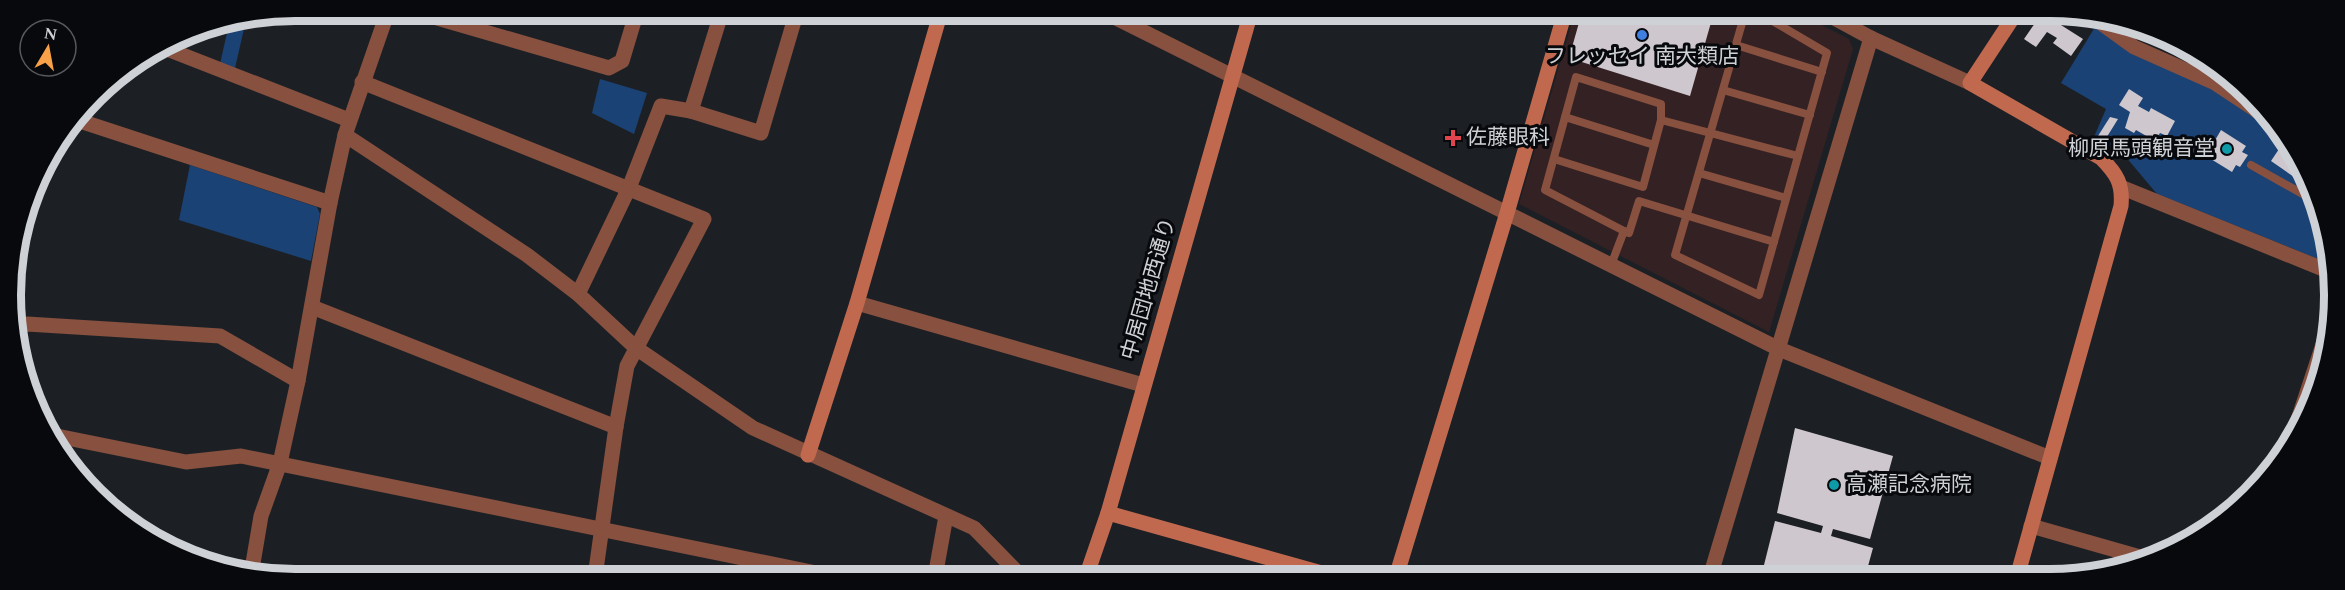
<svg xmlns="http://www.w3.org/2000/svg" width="2345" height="590" font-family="Spectral,'Noto Sans JP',serif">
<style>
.commercial{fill:#342123}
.green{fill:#1b4274}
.building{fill:#cfc7ce}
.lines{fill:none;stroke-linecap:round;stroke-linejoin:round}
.lane{stroke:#87503f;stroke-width:8}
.street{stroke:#87503f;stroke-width:15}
.secondary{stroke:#c1694f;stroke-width:15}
.shop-dot{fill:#3f7fe0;stroke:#08090c;stroke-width:2}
.health-dot{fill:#e0444e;stroke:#08090c;stroke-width:2}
.culture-dot{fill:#0f9aa8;stroke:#08090c;stroke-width:2}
.labels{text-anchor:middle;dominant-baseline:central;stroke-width:6;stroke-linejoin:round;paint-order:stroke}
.poi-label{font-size:21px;fill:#ced1d5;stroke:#08090c;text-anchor:start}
.street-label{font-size:21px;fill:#ced1d5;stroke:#08090c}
.rim{fill:none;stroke:#ced1d5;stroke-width:8}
</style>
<rect width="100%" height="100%" fill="#1c2025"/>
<path class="commercial" d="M1575,12L1797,13L1849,39L1853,49L1769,332L1519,204Z"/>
<g class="green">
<path d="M246,20L235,68L220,64L229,24Z"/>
<path d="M2095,27L2210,86L2282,133L2325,222L2328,263L2157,194L2120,150L2094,137L2106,109L2061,83Z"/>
<path d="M600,79L647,93L634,134L592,113Z"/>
<path d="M190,165L317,207L320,214L311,261L179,220Z"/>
</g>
<g class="building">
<path d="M1582,12H1714L1690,96L1569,58Z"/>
<path d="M2042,13L2083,39L2071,56L2053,43L2057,38L2047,32L2036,47L2024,39Z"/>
<path d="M2129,89L2143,98L2138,106L2149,112L2151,108L2175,121L2167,136L2160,133L2155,141L2136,130L2134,133L2125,128L2130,112L2119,105Z"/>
<path d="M2110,117L2118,119L2105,140L2098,136Z"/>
<path d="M2221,130L2246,146L2242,152L2248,155L2240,167L2236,165L2232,172L2206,156Z"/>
<path d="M2283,143L2288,147L2307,186L2271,161Z"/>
<path d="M1795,428L1893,456L1870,539L1833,529L1831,536L1873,548L1865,577H1761L1775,521L1821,533L1823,526L1777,513Z"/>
</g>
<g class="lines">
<g class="lane">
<path d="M1745,13L1675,255L1759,295L1827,53L1759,13"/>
<path d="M1736,45L1822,72"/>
<path d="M1723,90L1810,115"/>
<path d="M1565,117L1654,145"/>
<path d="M1554,159L1643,187L1661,120"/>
<path d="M2251,165L2315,201"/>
<path d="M1699,173L1786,198"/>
<path d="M1624,231L1545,190L1576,77L1661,104V120L1798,156"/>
<path d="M1611,265L1624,231L1629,233L1639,201L1774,242"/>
</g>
<g class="street">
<path d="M413,11L609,68L622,61L637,11"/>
<path d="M1104,12L1779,349L2050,458"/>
<path d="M1825,13L1871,38L1970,83"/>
<path d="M2087,13L2134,47L2215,83L2277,124"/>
<path d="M162,47L349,120"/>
<path d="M362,82L704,219L627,366L616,427L595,577"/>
<path d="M691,111L722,11"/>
<path d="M77,120L330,203"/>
<path d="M345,135L527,255L578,294L636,348L753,428L974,528L1022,577"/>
<path d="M2123,188L2328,271"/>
<path d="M578,294L629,188L661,106L691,111L761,133L797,11"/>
<path d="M857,303L1143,385"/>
<path d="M312,307L616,427"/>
<path d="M18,327L27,324L220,336L298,381"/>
<path d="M52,435L186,462L241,456L836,577"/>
<path d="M2291,441L2331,320"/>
<path d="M2031,526L2147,559"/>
<path d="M251,575L261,516L280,463L298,381L330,203L345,135L388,11"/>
<path d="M935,577L946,516"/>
<path d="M1710,577L1871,38"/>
</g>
<g class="secondary">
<path d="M2016,13L1970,83L2101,158C2117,174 2123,184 2121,206L2017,577"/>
<path d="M808,455L857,303L941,11"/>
<path d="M1108,513L1336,577"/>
<path d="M1086,577L1108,513L1251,12"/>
<path d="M1396,577L1507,213L1565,12"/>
</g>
</g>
<circle class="shop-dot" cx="1642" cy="35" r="6"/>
<path class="health-dot" d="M1450 129h6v6h6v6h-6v6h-6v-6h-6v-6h6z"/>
<g class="culture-dot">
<circle cx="2227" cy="149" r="6"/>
<circle cx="1834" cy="485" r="6"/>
</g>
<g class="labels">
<g class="poi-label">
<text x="1642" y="57" text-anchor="middle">フレッセイ 南大類店</text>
<text x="1466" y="138">佐藤眼科</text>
<text x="2215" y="149" text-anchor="end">柳原馬頭観音堂</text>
<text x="1846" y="485">高瀬記念病院</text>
</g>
<g class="street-label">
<text transform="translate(1149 289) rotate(-74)">中居団地西通り</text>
</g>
</g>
<path d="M0 0H2345V590H0ZM295 21H2050A274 274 0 0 1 2324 295V295A274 274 0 0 1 2050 569H295A274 274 0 0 1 21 295V295A274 274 0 0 1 295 21Z" fill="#08090c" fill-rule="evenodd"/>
<path class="rim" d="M295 21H2050A274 274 0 0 1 2324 295V295A274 274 0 0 1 2050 569H295A274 274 0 0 1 21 295V295A274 274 0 0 1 295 21Z"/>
<g transform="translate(48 48) rotate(10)"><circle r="28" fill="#08090c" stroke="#57595c" stroke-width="1.5"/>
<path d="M0-4.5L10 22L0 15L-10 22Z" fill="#f7a149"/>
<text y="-9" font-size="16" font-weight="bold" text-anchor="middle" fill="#ced1d5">N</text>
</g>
</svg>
